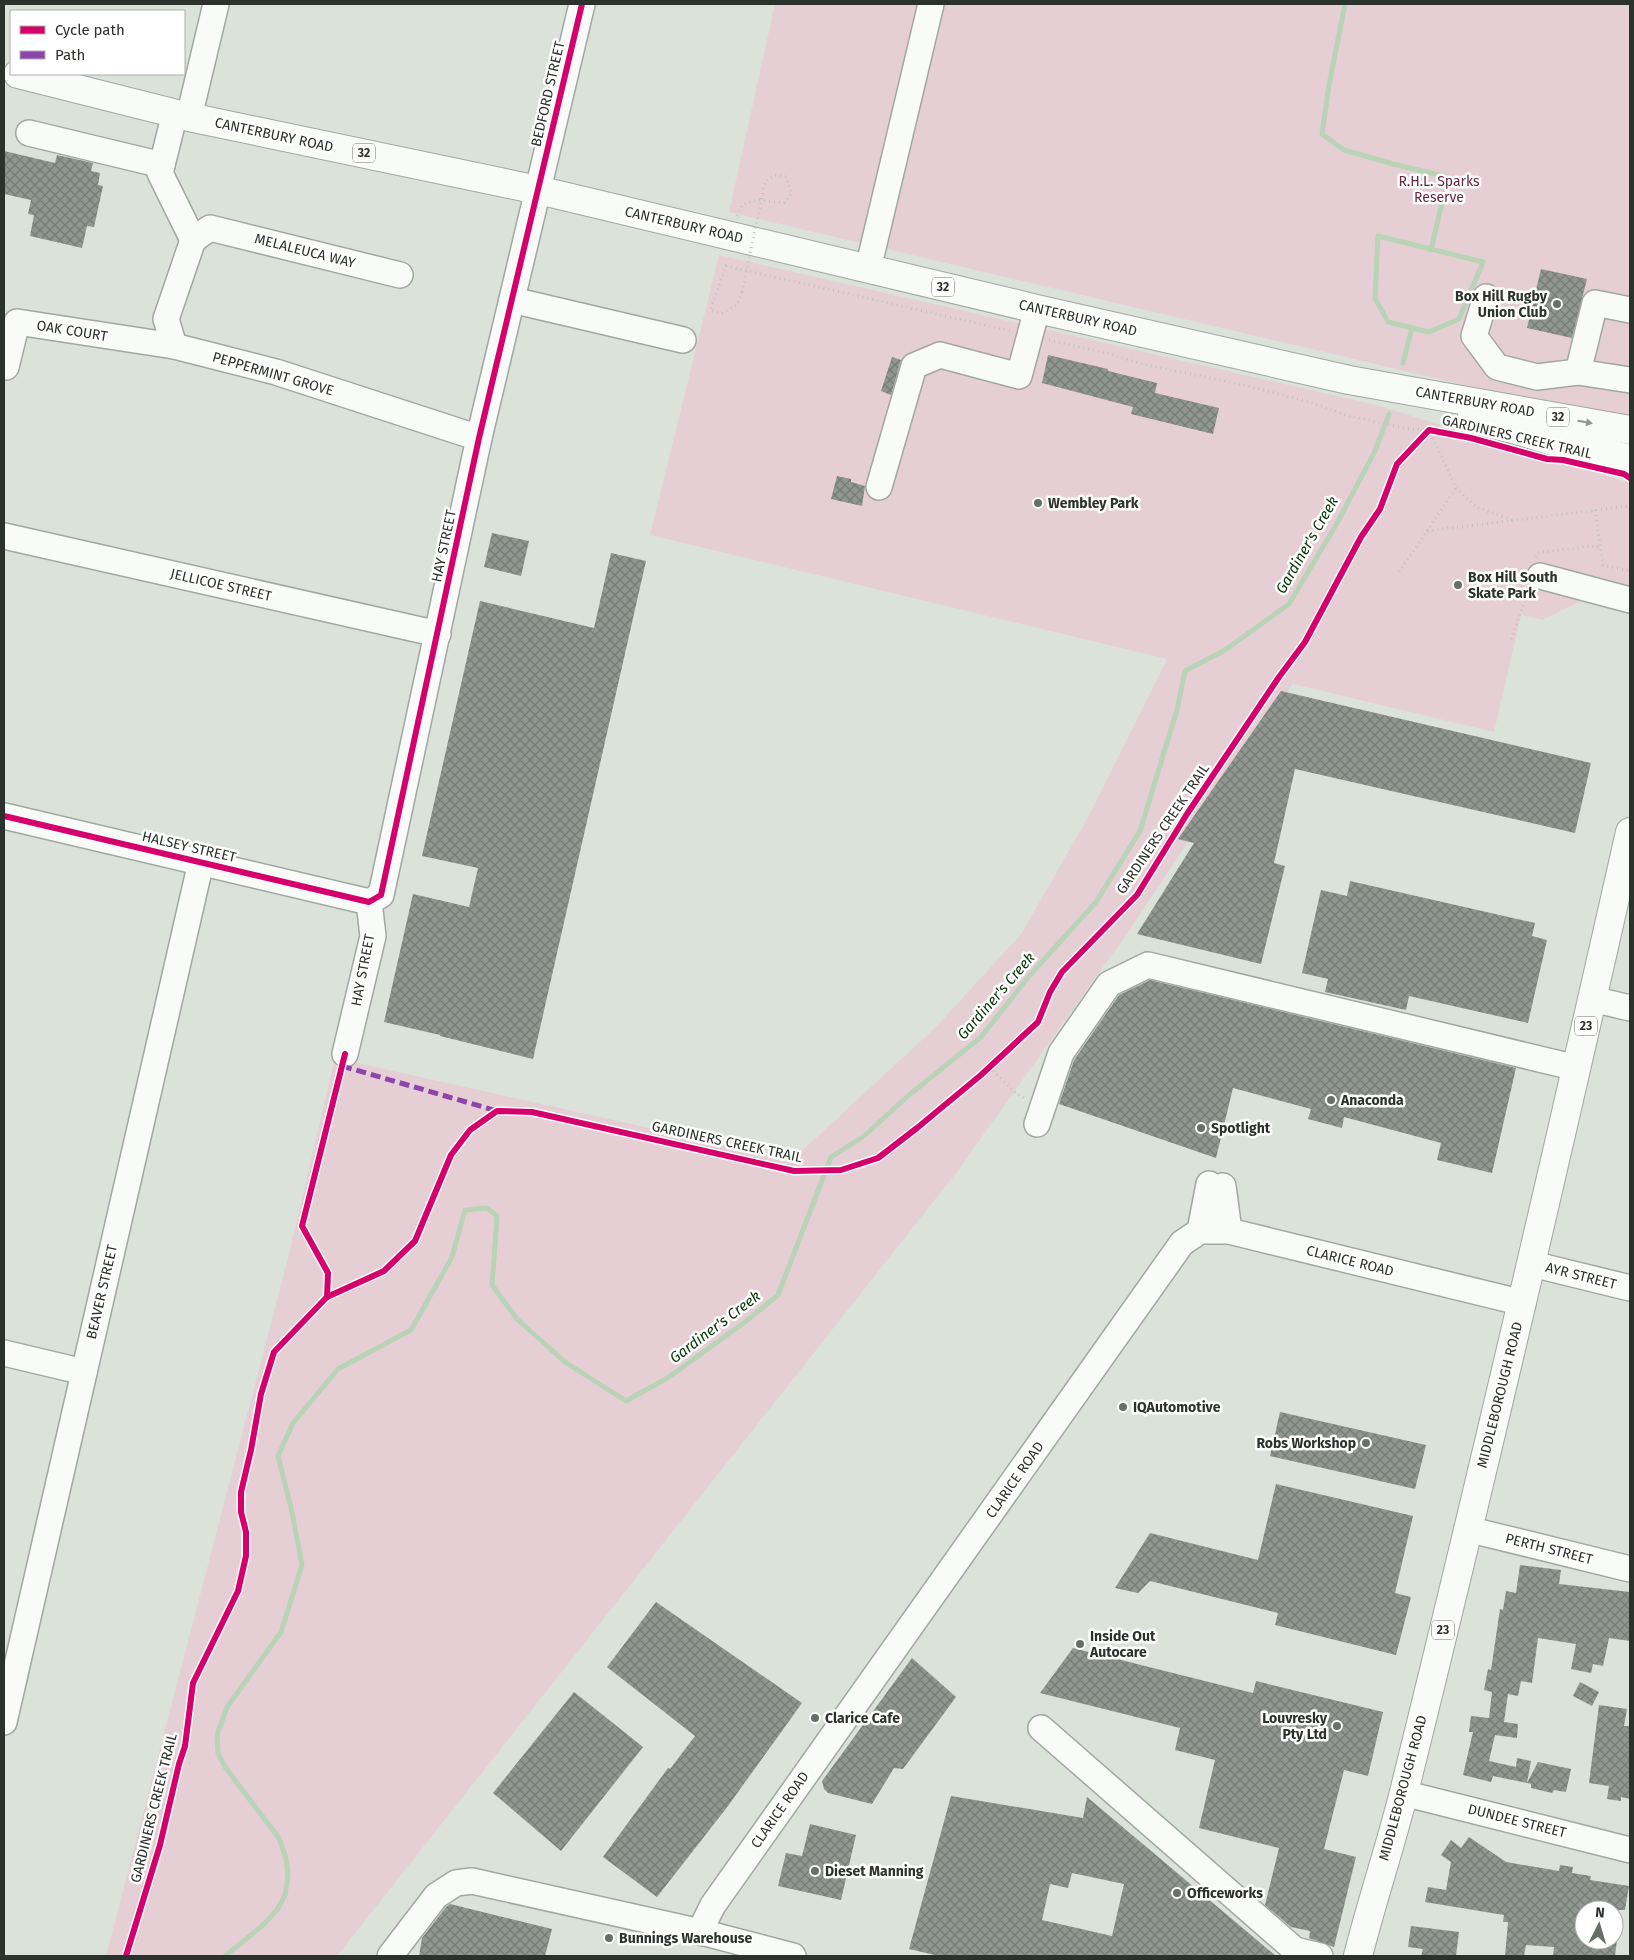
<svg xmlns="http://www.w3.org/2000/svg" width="1634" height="1960" font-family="'Fira Sans',sans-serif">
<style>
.green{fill:#e6cfd4}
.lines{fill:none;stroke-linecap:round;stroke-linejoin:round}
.stream{stroke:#b8d3b6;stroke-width:5}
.building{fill:url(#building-cross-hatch);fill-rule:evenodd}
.minor-casing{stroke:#a1a7a1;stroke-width:28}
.major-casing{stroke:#a1a7a1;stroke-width:30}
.path{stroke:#c0c2c0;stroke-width:3;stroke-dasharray:1 4;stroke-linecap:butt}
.minor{stroke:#f9fbf9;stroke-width:25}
.major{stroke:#f9fbf9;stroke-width:28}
.path-bridge{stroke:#c0c2c0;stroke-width:3;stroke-dasharray:1 4;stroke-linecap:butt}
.quiet{stroke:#8e44ad;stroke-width:5;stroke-dasharray:10 5;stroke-linecap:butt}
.cycleway-casing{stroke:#fff;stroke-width:9}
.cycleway{stroke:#d6006c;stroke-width:6}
.oneway{fill:#929692}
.poi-dot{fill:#686f68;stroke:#fff;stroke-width:2}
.labels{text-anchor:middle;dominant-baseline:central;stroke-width:5;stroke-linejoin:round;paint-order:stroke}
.shield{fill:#fff;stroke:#6b6f6b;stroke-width:1}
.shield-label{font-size:12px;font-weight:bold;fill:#2b312b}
.street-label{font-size:14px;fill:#2b312b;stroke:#fff}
.park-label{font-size:14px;fill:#662841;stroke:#fff}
.poi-label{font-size:14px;font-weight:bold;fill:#2b312b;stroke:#fff;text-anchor:start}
.water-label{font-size:15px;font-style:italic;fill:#043603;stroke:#fff}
</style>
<defs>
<pattern id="building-cross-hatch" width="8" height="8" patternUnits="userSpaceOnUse" patternTransform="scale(1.25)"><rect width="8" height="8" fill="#909690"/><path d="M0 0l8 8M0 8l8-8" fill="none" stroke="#767b76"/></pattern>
</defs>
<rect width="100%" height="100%" fill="#dae2da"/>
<g class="green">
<path d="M775,4H1630V418L1520,398L729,212Z"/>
<path d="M719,255L1376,405L1630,483V610L1583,600L1543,620L1521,615L1494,732L1293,684L1126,935L956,1173L337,1956H106L289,1254L335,1058L792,1160L936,1027L1022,933L1087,819L1167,659L650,535Z"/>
</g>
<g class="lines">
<g class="stream">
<path d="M1345,4L1329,85L1322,134L1344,150L1393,164L1448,177L1431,250"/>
<path d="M1378,236L1483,262L1459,319L1429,332L1388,322L1375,298Z"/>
<path d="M1403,363L1412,328"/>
<path d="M225,1956L262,1926L277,1910L285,1895L288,1875L286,1858L279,1838L225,1767L218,1753L217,1735L227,1707L281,1632L302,1565L292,1512L278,1456L293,1423L338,1369L411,1330L452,1257L465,1210L487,1208L497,1216L492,1285L517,1319L565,1362L626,1401L669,1377L745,1322L778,1295L831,1157L864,1136L909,1095L981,1037L1030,975L1096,902L1140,831L1177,710L1185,671L1225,650L1289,604L1336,525L1375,451L1389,414"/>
</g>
</g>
<g class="building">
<path d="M4,151L55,163L57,155L93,163L91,171L100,173L98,185L103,186L94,227L87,226L82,248L30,236L34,215L28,214L31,200L4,194Z"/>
<path d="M1541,269L1587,279L1572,338L1527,328Z"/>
<path d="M1048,355L1108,369V371L1157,383L1155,393L1219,408L1213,434L1131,414L1133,407L1042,383Z"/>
<path d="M892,357L901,360L891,395L881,391Z"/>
<path d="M837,476L851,479V482L865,486L862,506L831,499Z"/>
<path d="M492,533L529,541L521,576L484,567Z"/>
<path d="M611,553L646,561L533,1059L440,1036V1035L384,1022L413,894L469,907L478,868L422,856L480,601L594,628Z"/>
<path d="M1281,691L1591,763L1575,833L1295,769L1274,863L1285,866L1261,964L1137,934L1194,843L1178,839Z"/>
<path d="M1350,881L1535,923L1532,936L1547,940L1528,1023L1409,996L1406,1010L1325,992L1328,979L1302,973L1321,890L1347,896Z"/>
<path d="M1150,980L1516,1068L1492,1173L1437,1160L1441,1143L1344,1117L1342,1128L1308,1119L1311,1109L1233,1088L1216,1158L1059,1104L1074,1060L1119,995Z"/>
<path d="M1280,1412L1426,1445L1415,1489L1270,1456Z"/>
<path d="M1276,1484L1413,1516L1395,1593L1411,1597L1396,1655L1275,1625L1278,1613L1150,1581L1138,1593L1115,1588L1150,1533L1258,1560Z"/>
<path d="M1520,1565L1561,1570L1559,1584L1630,1592V1641L1609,1638L1603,1666L1593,1664L1591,1673L1571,1669L1576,1644L1538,1638L1532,1683L1521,1681L1518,1696L1508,1694L1504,1722L1518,1724L1517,1738L1495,1735L1489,1761L1516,1767L1517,1758L1531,1761L1527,1783L1493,1776L1491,1782L1463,1775L1473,1732H1469L1471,1716L1489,1718L1492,1692L1484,1690L1488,1669L1491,1670L1500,1609L1503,1610L1506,1591L1516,1593Z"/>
<path d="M656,1602L802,1703L728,1806L657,1897L603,1857L668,1768L670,1769L695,1736L607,1667Z"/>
<path d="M1073,1648L1253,1693L1256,1681L1383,1712L1368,1776L1344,1770L1324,1849L1356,1857L1334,1947L1309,1938L1310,1931L1291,1927L1265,1905L1279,1848L1199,1828L1215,1760L1175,1750L1180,1728L1040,1693Z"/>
<path d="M912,1658L956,1697L903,1769L894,1768L872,1804L828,1793L824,1789L822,1781Z"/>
<path d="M1580,1682L1599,1692L1592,1706L1573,1696Z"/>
<path d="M574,1692L643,1747L561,1851L493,1793Z"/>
<path d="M1599,1705L1627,1709L1624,1726H1630V1799L1621,1797V1801L1607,1799L1609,1786L1589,1783Z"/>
<path d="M1538,1762L1571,1769L1566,1792L1554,1790L1552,1793L1531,1788V1784L1527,1783Z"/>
<path d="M951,1796L1083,1818L1087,1797L1276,1956H939L909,1949ZM1072,1873L1124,1884L1112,1936L1042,1920L1050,1884L1068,1888Z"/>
<path d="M810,1824L856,1835L841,1900L778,1886L786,1853L802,1856Z"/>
<path d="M1469,1837L1506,1862L1559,1871L1560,1865L1573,1867L1572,1873L1591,1876L1590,1880L1629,1886L1625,1910H1584V1940H1617L1615,1956H1553L1554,1947L1526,1945L1524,1956H1505L1508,1922H1503L1504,1915L1425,1902L1428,1887L1446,1890L1451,1862L1441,1855L1451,1840L1461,1848Z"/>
<path d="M450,1904L552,1929L545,1956H419L422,1938L446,1907Z"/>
<path d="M1411,1926L1459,1932L1456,1956H1421L1423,1949L1408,1947Z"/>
</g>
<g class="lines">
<defs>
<g id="minor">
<path d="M175,113L160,173L193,240"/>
<path d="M189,117L216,4"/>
<path d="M29,133L162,165"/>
<path d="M868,269L931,4"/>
<path d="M1486,297L1474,336L1497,367L1537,377L1578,372L1630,380"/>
<path d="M512,300L683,340"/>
<path d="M174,346L166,319L193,240L210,228L400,275"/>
<path d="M6,367L17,322L174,346L276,372L479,438"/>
<path d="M1578,372L1595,303L1630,310"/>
<path d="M879,487L914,366L940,355L1019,376L1037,309"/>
<path d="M4,536L438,634"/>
<path d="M1540,576L1630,600"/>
<path d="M4,816L369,902"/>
<path d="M369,902L381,895L479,438L582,4"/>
<path d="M1592,999L1630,1008"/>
<path d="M345,1054L373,936L369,902"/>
<path d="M1037,1124L1061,1053L1109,984L1148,965L1577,1068"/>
<path d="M1223,1186L1229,1231"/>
<path d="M1200,1231L1209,1184"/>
<path d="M1532,1264L1630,1288"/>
<path d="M4,1353L84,1372"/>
<path d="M1467,1529L1630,1569"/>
<path d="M4,1722L201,862"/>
<path d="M1041,1728L1295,1950L1320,1956"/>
<path d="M1403,1793L1630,1850"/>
<path d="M390,1956L436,1896L456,1883L472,1881L705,1933"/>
<path d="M793,1956L705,1933V1921L713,1905L1182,1243L1200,1231H1229L1523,1303"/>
</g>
<g id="major">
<path d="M18,74L189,117L538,190L1037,309L1349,380L1630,430"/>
<path d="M1472,417L1553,441L1630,459"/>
<path d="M1358,1956C1372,1900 1391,1845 1405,1788C1484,1470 1558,1151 1630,832"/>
</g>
</defs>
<use href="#minor" class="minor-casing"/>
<use href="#major" class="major-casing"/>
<g class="path">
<path d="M737,216L743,204L759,200L784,203L792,193L786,177L775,175L765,182"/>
<path d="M742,292L737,305L722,313L710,310L726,266L1011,331"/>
<path d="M1049,340L1110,354L1142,364L1244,385L1313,403L1346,415L1404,428L1429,430L1456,488L1476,507L1512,520"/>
<path d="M1595,510L1603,565L1630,571"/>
<path d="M1427,531L1456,488"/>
<path d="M1536,557L1537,553L1590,546L1599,547"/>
<path d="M1399,572L1427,531L1630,506"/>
<path d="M1511,639L1528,592"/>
<path d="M990,1067L1013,1091L1024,1098"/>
</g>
<use href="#minor" class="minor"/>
<use href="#major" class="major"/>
<path class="path-bridge" d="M742,292L765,182"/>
<path class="quiet" d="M342,1066L497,1111"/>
<defs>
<g id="cycleway">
<path d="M4,816L369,902L381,895L479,438L582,4"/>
<path d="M327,1297L328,1273L302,1226L345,1054"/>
<path d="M126,1956L160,1845L179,1764L185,1746L193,1683L238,1591L246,1556V1532L241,1512V1492L251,1450L261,1394L274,1352L327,1297L384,1271L415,1241L451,1155L470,1130L497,1111L532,1112L794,1171L841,1170L878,1158L917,1128L981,1075L1038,1022L1050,992L1062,972L1137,895L1187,814L1279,677L1305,642L1361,537L1380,509L1397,464L1429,430L1471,438L1547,459L1563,460L1624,474L1630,478"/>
</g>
</defs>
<use href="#cycleway" class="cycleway-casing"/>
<use href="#cycleway" class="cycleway"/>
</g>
<defs><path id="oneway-solid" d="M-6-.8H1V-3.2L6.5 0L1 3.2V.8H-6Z" transform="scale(1.25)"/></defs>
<use class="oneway" href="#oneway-solid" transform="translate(1585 422) rotate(10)"/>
<g class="poi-dot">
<circle cx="1557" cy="304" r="5"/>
<circle cx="1038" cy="503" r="5"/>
<circle cx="1458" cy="585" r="5"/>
<circle cx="1331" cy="1100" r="5"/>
<circle cx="1201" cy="1128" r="5"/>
<circle cx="1123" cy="1407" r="5"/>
<circle cx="1366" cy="1443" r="5"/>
<circle cx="1080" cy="1644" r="5"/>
<circle cx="815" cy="1718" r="5"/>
<circle cx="1337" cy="1726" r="5"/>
<circle cx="815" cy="1871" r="5"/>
<circle cx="1177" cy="1893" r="5"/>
<circle cx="609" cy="1938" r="5"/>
</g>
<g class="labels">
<g class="shield">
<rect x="353" y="143.5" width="22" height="19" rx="4"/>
<rect x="932" y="277.5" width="22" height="19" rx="4"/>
<rect x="1547" y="407.5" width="22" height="19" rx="4"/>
<rect x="1575" y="1016.5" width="22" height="19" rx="4"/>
<rect x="1432" y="1620.5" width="22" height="19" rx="4"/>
</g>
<g class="shield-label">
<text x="364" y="153">32</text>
<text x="943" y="287">32</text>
<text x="1558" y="417">32</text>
<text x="1586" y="1026">23</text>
<text x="1443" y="1630">23</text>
</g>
<g class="street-label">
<text transform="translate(548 94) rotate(-77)">BEDFORD STREET</text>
<text transform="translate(274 135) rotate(12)">CANTERBURY ROAD</text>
<text transform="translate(684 225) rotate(13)">CANTERBURY ROAD</text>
<text transform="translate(305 251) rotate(14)">MELALEUCA WAY</text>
<text transform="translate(1078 318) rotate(13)">CANTERBURY ROAD</text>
<text transform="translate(72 331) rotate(9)">OAK COURT</text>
<text transform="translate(273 374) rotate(16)">PEPPERMINT GROVE</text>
<text transform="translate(1475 402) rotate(10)">CANTERBURY ROAD</text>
<text transform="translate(1517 437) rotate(13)">GARDINERS CREEK TRAIL</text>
<text transform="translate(444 546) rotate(-78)">HAY STREET</text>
<text transform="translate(221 585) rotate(13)">JELLICOE STREET</text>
<text transform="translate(1163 829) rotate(-56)">GARDINERS CREEK TRAIL</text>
<text transform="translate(189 847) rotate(13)">HALSEY STREET</text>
<text transform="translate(363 970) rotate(-79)">HAY STREET</text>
<text transform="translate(727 1142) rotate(12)">GARDINERS CREEK TRAIL</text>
<text transform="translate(1350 1261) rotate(14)">CLARICE ROAD</text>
<text transform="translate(1581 1276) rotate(14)">AYR STREET</text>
<text transform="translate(102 1292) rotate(-77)">BEAVER STREET</text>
<text transform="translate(1500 1395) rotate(-76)">MIDDLEBOROUGH ROAD</text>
<text transform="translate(1015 1480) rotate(-55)">CLARICE ROAD</text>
<text transform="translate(1549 1549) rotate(14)">PERTH STREET</text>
<text transform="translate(1403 1788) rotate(-75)">MIDDLEBOROUGH ROAD</text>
<text transform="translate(154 1808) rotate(-76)">GARDINERS CREEK TRAIL</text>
<text transform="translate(780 1810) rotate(-55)">CLARICE ROAD</text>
<text transform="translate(1517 1821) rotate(14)">DUNDEE STREET</text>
</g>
<g class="park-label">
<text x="1439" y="181">R.H.L. Sparks<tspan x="1439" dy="16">Reserve</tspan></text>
</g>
<g class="poi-label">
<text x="1547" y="296" text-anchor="end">Box Hill Rugby<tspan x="1547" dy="16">Union Club</tspan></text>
<text x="1048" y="503">Wembley Park</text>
<text x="1468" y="577">Box Hill South<tspan x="1468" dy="16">Skate Park</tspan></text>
<text x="1341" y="1100">Anaconda</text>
<text x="1211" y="1128">Spotlight</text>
<text x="1133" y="1407">IQAutomotive</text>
<text x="1356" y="1443" text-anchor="end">Robs Workshop</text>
<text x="1090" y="1636">Inside Out<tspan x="1090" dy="16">Autocare</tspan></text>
<text x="825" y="1718">Clarice Cafe</text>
<text x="1327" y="1718" text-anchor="end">Louvresky<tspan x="1327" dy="16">Pty Ltd</tspan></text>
<text x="825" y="1871">Dieset Manning</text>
<text x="1187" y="1893">Officeworks</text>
<text x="619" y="1938">Bunnings Warehouse</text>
</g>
<g class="water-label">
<text transform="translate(1307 545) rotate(-60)">Gardiner's Creek</text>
<text transform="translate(996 996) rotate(-49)">Gardiner's Creek</text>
<text transform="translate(715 1327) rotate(-37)">Gardiner's Creek</text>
</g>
</g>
<rect width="1634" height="1960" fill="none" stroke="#2b312b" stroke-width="10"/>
<rect x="10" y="10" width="175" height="65" fill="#ffffff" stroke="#aaadaa"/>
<rect x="20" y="26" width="25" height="8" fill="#d6006c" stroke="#aaadaa"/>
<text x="55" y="35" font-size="15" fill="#2b312b">Cycle path</text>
<rect x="20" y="51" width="25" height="8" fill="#8e44ad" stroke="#aaadaa"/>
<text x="55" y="60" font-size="15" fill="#2b312b">Path</text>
<g transform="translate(1599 1925) rotate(5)"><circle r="24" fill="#ffffff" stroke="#aaadaa"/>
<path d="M0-4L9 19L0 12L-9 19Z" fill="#686f68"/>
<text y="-8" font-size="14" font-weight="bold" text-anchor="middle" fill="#2b312b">N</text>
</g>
</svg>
